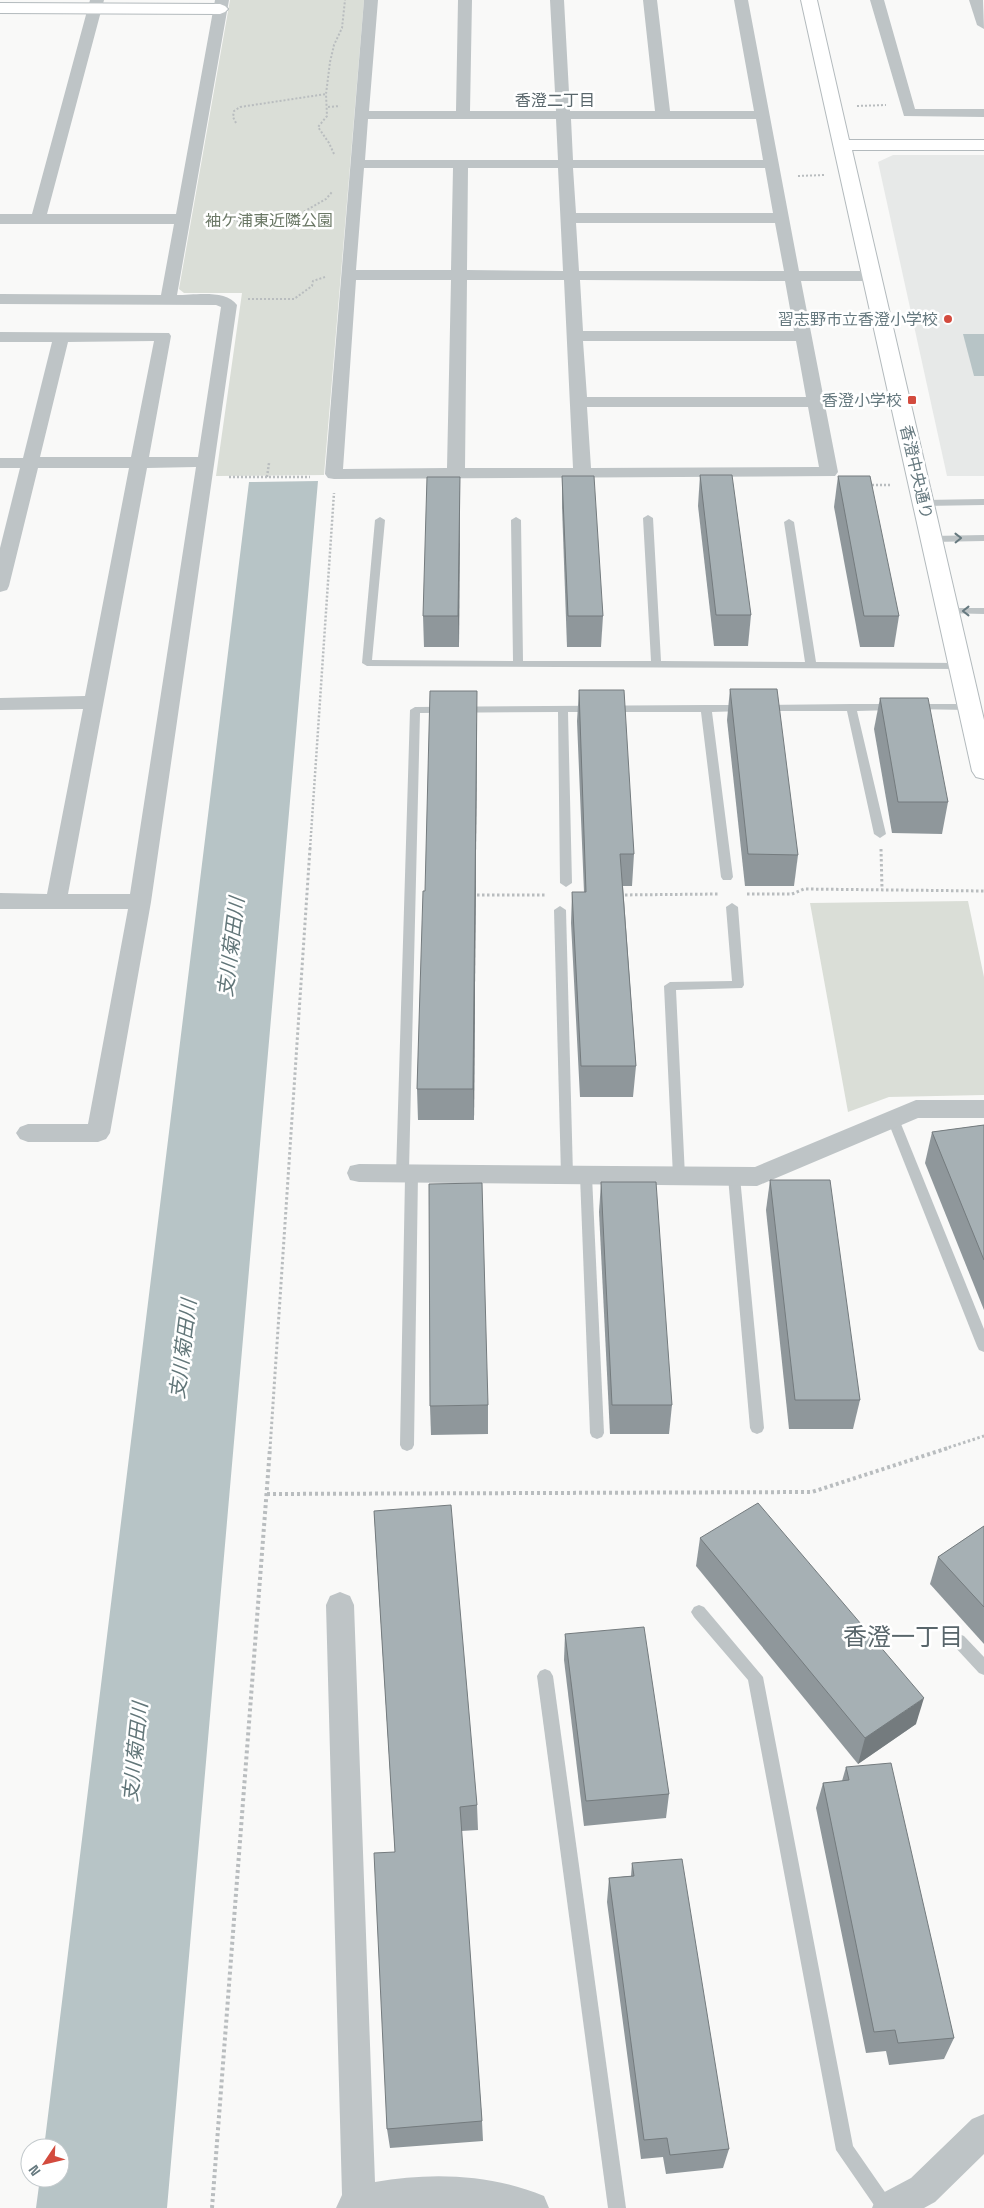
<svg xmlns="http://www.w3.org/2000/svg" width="984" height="2208" font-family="'Space Grotesk','Noto Sans JP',sans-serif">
  <rect width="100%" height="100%" fill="#f9f9f8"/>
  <path fill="#e7e9e8" d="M893 155H984V476H947L878 162Z"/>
  <g fill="#daded7">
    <path d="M230 0H364L324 475 216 476 242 293H184L179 289Z"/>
    <path d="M968 901 984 977V1095L889 1097 848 1112 810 903Z"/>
  </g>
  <g fill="#b7c4c6">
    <path d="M963 334H984V376H974Z"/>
    <path d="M318 481 167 2208H36L40 2178H60V2148H44L249 482Z"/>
  </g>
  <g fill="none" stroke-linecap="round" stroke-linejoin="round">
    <g stroke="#b3babd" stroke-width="2">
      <g id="secondary">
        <path d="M801 0H817L849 140H984V150H852L984 720V779L976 777 972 771Z"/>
        <path d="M0 3 220 4 225 6 228 9 225 12 220 14 0 13Z"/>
      </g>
    </g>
    <g stroke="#b9bdbf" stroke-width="2" stroke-dasharray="2 2" stroke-linecap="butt">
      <path d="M857 106 886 105"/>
      <path d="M328 107 340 106"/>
      <path d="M236 123 233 117 234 111 240 107 326 94"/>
      <path d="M334 154 329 143 318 127 327 116 326 94 330 62 334 45 342 28 345 0"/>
      <path d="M798 176 824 175"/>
      <path d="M205 219H229L270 228 279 226 326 199 332 192"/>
      <path d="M248 299H294L312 286 313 281 325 277"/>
    </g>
    <g stroke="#b9bdbf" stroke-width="2.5" stroke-dasharray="2 2" stroke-linecap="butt">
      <path d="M229 477H310"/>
      <path d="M267 477 269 463"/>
      <path d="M868 485H892"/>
      <path d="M310 849 334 493"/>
    </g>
    <g stroke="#b9bdbf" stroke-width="3" stroke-dasharray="2.5 2.5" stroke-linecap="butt">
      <path d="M881 849 882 889"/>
      <path d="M747 894H792L804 889 984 891"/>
      <path d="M472 895H546"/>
      <path d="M620 895 719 894"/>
      <path d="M270 1449 310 848"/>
      <path d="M944 1449 984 1436"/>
    </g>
    <g stroke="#b9bdbf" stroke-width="4" stroke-dasharray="3 3" stroke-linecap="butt">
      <path d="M267 1494 812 1492 948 1448"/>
      <path d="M212 2208 270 1448"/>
    </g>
    <g fill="#bec4c6" fill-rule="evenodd">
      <path d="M984 499V505L924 506 919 503 924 500Z"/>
      <path d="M648 515 653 518 661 661 805 662 784 522 789 519 794 522 816 662 960 663 965 666 960 669 367 666 362 663 375 520 380 517 385 520 372 660 513 661 511 520 516 517 521 520 523 661H651L643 518Z"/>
      <path d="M984 535V541L932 542 927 539 932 536Z"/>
      <path d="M947 608H984V614L943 613 942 611Z"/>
      <path d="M851 704H893L898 707 893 710 857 711 886 834 880 838 874 834 847 711H763L758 708 763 705Z"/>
      <path d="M913 704H969L974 707 969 710 909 709 908 707Z"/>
      <path d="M706 705H743L748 708 743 711 712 712 733 877 731 880H723L721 877 701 712H568L572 883 566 887 560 883 558 712 420 713 409 1170H417L418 1174 414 1445 412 1449 407 1451 402 1449 400 1445 405 1178H397L396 1174 410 710 415 707Z"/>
      <path d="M732 903 738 907 744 985 742 988 676 990 685 1176 684 1180H674L673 1176 664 986 670 982 732 981 726 907Z"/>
      <path d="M560 906 566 910 573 1175 572 1179H562L561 1175 554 910Z"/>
      <path d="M893 1114 897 1116 899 1119 984 1329V1352L979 1350 977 1346 887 1119 889 1116Z"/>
      <path d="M586 1171 591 1172 592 1176 604 1433 602 1437 597 1439 592 1437 590 1433 580 1176 581 1172Z"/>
      <path d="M734 1172 739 1173 740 1177 764 1428 762 1432 757 1434 752 1432 750 1428 728 1177 729 1173Z"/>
      <path d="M699 1605 704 1607 763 1677 853 2146 896 2208H876L836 2150 748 1680 694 1617 691 1612 694 1607Z"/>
      <path d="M959 1634 964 1636 984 1657V1675L979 1673 954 1646 951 1641 954 1636Z"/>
      <path d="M545 1669 550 1671 553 1676 626 2208H608L537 1676 540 1671Z"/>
    </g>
    <g fill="#bec4c6" fill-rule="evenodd">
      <path d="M90 0H104L47 214H176L215 0H229L177 295C194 295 226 289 237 305L151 902 110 1133 106 1139 98 1142H28L20 1139 16 1133 20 1127 28 1124H88L128 909H0V893L47 894 83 709 0 710V698L85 696 129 468H38L9 586 7 590 0 592V548L20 468H0V458H23L52 342H0V332L169 333 171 336 149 457H198L221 307 216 305 0 304V294L161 295 174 224H0V214H32ZM154 341 131 457H40L68 342ZM196 467 130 894H68L147 468Z"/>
      <path d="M364 0H378L369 111H456L458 0H472L470 111H556L550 0H564L570 111H655L643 0H657L670 111H754L734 0H748L799 271H870L876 273 878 276 876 279 870 281H801L838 472 835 476 334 479 328 478 325 474ZM368 119H556L558 160H365ZM571 119H756L763 160H573ZM364 168H453L451 270H356ZM468 168H558L563 271 467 270ZM573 168H765L773 213H576ZM576 223H775L784 271H579ZM356 280H451L447 468 343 469ZM467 280H564L573 468H465ZM580 280 785 281 794 331H583ZM583 341H796L806 397H587ZM587 407H808L819 467 591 468Z"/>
      <path d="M870 0H884L915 109H984V117L904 116Z"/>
      <path d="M969 0H983L984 29 977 25Z"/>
      <path d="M916 1100H984V1118H918L757 1186 359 1182 350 1180 347 1173 350 1166 359 1164 755 1167Z"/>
      <path d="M340 1592 350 1596 354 1605 375 2182C432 2172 490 2174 544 2196L549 2208H336L342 2195 326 1605 330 1596Z"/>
      <path d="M984 2114V2154L935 2202 924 2208H872L877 2196 911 2178 972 2119Z"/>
    </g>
    <use href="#secondary" fill="#fff" fill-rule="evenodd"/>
  </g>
  <g fill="#8f979b">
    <path d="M700 475 751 615 748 646H714L698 506Z"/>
    <path d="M562 476 603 616 601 647H567L562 507Z"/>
    <path d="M838 476 899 616 894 647H860L834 507Z"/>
    <path d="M460 477 459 647H424L423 616Z"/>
    <path d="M730 689 798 855 794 886H745L727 720Z"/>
    <path d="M579 690 634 854 632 886H623L636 1066 633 1097H580L571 923 572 892H584L577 721Z"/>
    <path d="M880 698 948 802 942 834 892 833 874 729Z"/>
    <path d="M477 722 474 1120H418L417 1089 425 891Z"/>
    <path d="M984 1125V1310L925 1163 932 1132Z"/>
    <path d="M770 1180 860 1400 853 1429H789L766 1210Z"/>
    <path d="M601 1182 672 1405 669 1434H610L599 1212Z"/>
    <path d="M488 1405V1434L431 1435 430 1406Z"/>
    <path d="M374 1511 477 1805 478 1830 461 1831 482 2121 483 2141 390 2148 387 2129 395 1852Z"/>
    <path d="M984 1526V1644L930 1584 938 1557Z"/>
    <path d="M700 1538 916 1724 858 1764 696 1566Z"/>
    <path d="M565 1634 669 1794 666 1818 584 1826 564 1660Z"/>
    <path d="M846 1767 954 2038 944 2059 889 2065 886 2051 866 2053 816 1808 823 1783 842 1781Z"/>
    <path d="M632 1863 729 2149 723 2168 666 2174 663 2157 641 2159 607 1902 609 1878 631 1876Z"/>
  </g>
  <g fill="#747b7e">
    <path d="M460 477V508L459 647 458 616Z"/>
    <path d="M477 691V722L474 1120 473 1089Z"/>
    <path d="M924 1698 916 1724 858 1764 865 1738Z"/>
  </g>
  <g fill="#a6b0b4" stroke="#747b7e">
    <path d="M700 475H732L751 615H716Z"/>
    <path d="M562 476H594L603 616H568Z"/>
    <path d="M838 476H870L899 616H864Z"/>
    <path d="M427 477H460L458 616H423Z"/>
    <path d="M730 689H777L798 855 748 854Z"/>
    <path d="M579 690H624L634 854H620L636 1066H581L572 892H586Z"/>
    <path d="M430 691H477L473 1089H417L423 891H425Z"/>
    <path d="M880 698H928L948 802H898Z"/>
    <path d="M984 1125V1260L932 1132Z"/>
    <path d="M770 1180H830L860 1400H795Z"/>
    <path d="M601 1182H656L672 1405H612Z"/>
    <path d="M482 1183 488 1405 430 1406 429 1184Z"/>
    <path d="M758 1503 924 1698 865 1738 700 1538Z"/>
    <path d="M451 1505 477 1805 460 1807 482 2121 387 2129 374 1853 395 1852 374 1511Z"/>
    <path d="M984 1526V1607L938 1557Z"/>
    <path d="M644 1627 669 1794 586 1801 565 1634Z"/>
    <path d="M891 1763 954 2038 898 2043 895 2030 874 2032 823 1783 849 1780 846 1767Z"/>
    <path d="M682 1859 729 2149 670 2155 667 2138 644 2140 609 1878 634 1876 632 1863Z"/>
  </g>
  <defs><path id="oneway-chevron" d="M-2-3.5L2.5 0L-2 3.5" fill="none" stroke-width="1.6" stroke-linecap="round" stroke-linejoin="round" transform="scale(1.25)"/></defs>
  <g stroke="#66797f">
    <use href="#oneway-chevron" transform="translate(958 538) rotate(-1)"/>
    <use href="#oneway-chevron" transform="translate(966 611) rotate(-180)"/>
  </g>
  <g fill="#d34b3e" stroke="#fff" stroke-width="2">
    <circle cx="948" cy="319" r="5"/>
    <rect x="907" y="395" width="10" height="10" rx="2.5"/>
  </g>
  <g text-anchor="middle" stroke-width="5" stroke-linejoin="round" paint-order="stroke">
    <g font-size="16" fill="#59666b" stroke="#fff">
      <text x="555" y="106">香澄二丁目</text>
    </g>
    <g font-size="16" fill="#6b7866" stroke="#fff">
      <text x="269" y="226">袖ケ浦東近隣公園</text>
    </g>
    <g font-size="16" fill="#66797f" stroke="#fff" text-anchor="end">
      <text x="938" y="325">習志野市立香澄小学校</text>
      <text x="902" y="406">香澄小学校</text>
    </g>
    <g font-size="16" fill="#66797f" stroke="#fff">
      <text transform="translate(917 472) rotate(77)" y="6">香澄中央通り</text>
    </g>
    <g font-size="20" font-style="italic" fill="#627679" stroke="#fff">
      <text transform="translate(231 947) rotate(-83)" y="7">支川菊田川</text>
      <text transform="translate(183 1349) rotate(-83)" y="7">支川菊田川</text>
      <text transform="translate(135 1752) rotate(-84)" y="7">支川菊田川</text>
    </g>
    <g font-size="24" fill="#59666b" stroke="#fff">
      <text x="903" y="1645">香澄一丁目</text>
    </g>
  </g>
  <g transform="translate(45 2163) rotate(235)"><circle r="24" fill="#ffffff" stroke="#c2c9cc"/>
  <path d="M0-4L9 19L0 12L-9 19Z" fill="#d34b3e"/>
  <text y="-8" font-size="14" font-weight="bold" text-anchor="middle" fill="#66797f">N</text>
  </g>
</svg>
